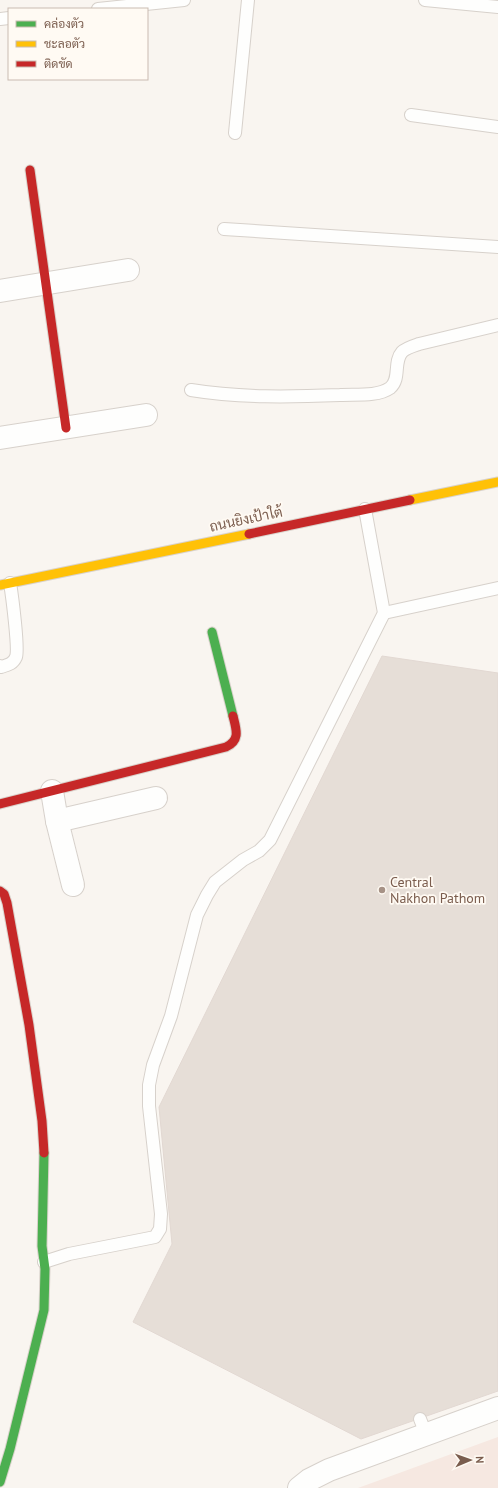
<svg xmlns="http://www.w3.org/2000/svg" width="498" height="1488" font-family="'PT Sans',Sarabun,sans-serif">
  <rect width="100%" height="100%" fill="#f9f5f0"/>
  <path fill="#f6e8e1" d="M498 1437V1488H358Z"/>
  <path fill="#e6ded7" stroke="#e2d8d2" d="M382 656 498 673V1391L361 1439 133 1322 172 1244 159 1107Z"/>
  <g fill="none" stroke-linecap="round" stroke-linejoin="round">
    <g stroke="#d7d1cb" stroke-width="14">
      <g id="lane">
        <path d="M425 0 498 7"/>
        <path d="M98 9 184 0"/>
        <path d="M0 19 9 18"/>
        <path d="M411 115 498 127"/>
        <path d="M235 133 248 0"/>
        <path d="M224 229 498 247"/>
        <path d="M191 390C240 398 290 397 340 395 355 394 377 397 390 388 401 379 393 362 402 352 406 348 413 346 419 344L498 325"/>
        <path d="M384 613 498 588"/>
        <path d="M0 666 1 667C8 665 13 664 16 657 19 649 12 595 10 583"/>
        <path d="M44 1262 69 1254 145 1239 155 1237 160 1229 161 1214 149 1106V1085L153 1065 171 1016 197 915 207 895 215 882 243 860 259 851 270 840 384 613 365 509"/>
        <path d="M420 1419 426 1434"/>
      </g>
    </g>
    <g stroke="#d7d1cb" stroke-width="24">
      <g id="street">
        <path d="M0 291 128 270"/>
        <path d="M0 438 146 415"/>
        <path d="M52 791 57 821 73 885"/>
        <path d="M57 821 156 798"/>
        <path d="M299 1488 309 1480 329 1470 498 1408"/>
      </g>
    </g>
    <g stroke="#d9d2cb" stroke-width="11">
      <g id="fast">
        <path d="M212 632 233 716"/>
        <path d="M0 1482 10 1449 44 1310 45 1269 42 1246 44 1153"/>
      </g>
    </g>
    <g stroke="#d9d2cb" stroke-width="11">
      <g id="slow">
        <path d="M410 500 498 482"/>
        <path d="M0 585 249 534"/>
      </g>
    </g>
    <g stroke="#d9d2cb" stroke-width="11">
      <g id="jam">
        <path d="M30 170 66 428"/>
        <path d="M249 534 410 500"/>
        <path d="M0 804 226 747C241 740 236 729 233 716"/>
        <path d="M0 891 4 894 7 903 29 1025 42 1121 44 1153"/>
      </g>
    </g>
    <use href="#lane" stroke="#fefefd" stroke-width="12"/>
    <use href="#street" stroke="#fefefd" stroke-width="22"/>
    <use href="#fast" stroke="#4caf50" stroke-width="9"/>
    <use href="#slow" stroke="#ffc107" stroke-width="9"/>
    <use href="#jam" stroke="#c62828" stroke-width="9"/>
  </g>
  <circle fill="#a69286" stroke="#fffaf3" stroke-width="1.5" cx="382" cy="890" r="4"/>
  <g text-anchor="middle" stroke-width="3.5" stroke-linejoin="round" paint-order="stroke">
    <g font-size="14" fill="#7a5c4d" stroke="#fffaf3">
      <text transform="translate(246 519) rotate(-12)" y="5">ถนนยิงเป้าใต้</text>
    </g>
    <g font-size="14" fill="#7a5c4d" stroke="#fffaf3" text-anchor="start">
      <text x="390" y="887">Central<tspan x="390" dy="16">Nakhon Pathom</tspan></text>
    </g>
  </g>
  <rect x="8" y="8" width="140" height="72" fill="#fffaf3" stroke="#cabbb1"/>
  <rect x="16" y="21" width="20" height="6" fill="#4caf50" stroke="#cabbb1"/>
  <text x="44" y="28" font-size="12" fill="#7a5c4d">คล่องตัว</text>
  <rect x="16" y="41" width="20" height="6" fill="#ffc107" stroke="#cabbb1"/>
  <text x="44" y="48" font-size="12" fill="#7a5c4d">ชะลอตัว</text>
  <rect x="16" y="61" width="20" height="6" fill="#c62828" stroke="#cabbb1"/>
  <text x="44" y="68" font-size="12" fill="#7a5c4d">ติดขัด</text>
  <g transform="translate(470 1460) rotate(88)" stroke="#fffaf3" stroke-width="3" paint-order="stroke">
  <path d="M0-3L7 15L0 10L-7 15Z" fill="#7a5c4d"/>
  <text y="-6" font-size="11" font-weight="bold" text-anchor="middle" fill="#7a5c4d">N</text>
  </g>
</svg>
